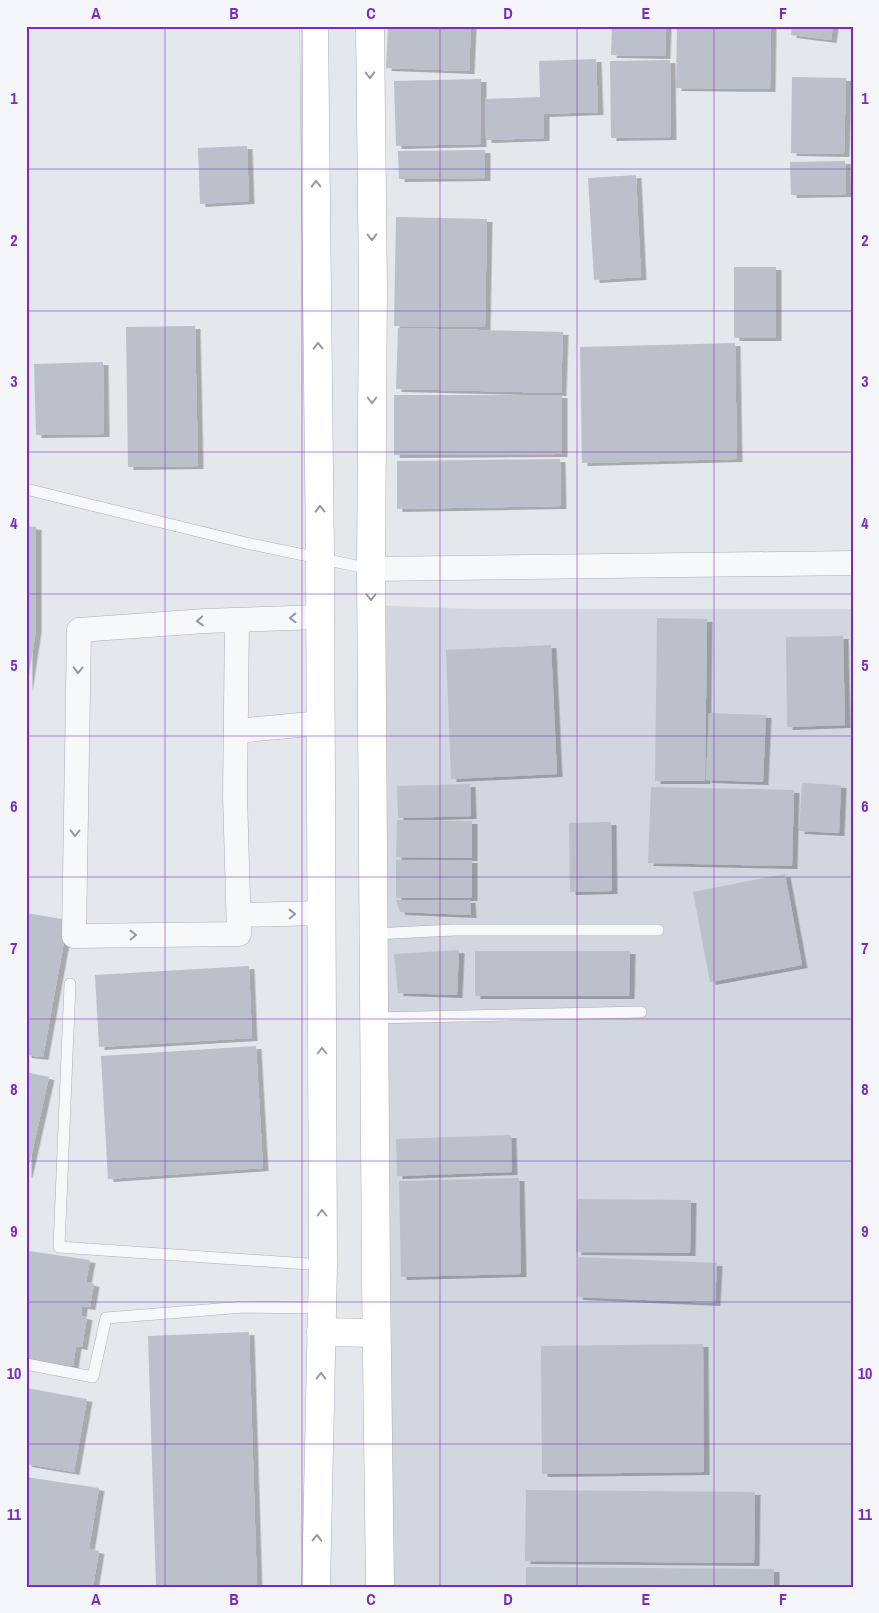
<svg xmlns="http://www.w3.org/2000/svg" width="879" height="1613" font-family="'Archivo Narrow',sans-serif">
  <defs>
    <filter id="shadow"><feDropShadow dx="5.5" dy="3" stdDeviation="0" flood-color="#0004"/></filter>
  </defs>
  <rect width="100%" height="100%" fill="#e4e7ec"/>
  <path fill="#d2d6de" d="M373 605 473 609H853V1587H372Z"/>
  <g fill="#bbc0ca" filter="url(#shadow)">
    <path d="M388 26H471L469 71 386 68Z"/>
    <path d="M612 26H666L665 56 611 55Z"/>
    <path d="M677 26H771L770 89 676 88Z"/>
    <path d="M792 26H833L831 40 791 35Z"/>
    <path d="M596 59 598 112 544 114V138L486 140 485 99 540 97 539 61Z"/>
    <path d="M670 60 671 137 611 138 610 61Z"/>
    <path d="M792 77 846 78 844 154 791 153Z"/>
    <path d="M481 79V144L396 146 394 81Z"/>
    <path d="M247 146 249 201 200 204 198 148Z"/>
    <path d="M485 150V178L399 179 398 151Z"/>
    <path d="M845 161 846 194 791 195 790 162Z"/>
    <path d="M636 175 641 277 594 280 588 178Z"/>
    <path d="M396 217 487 219 485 327 394 326Z"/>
    <rect x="734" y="267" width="42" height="71"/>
    <path d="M195 326 198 466 128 467 126 327Z"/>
    <path d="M398 328 563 332 561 393 396 389Z"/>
    <path d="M735 343 737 459 582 463 580 347Z"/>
    <path d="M103 362 104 434 36 435 34 364Z"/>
    <path d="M394 395H562V454L394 455Z"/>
    <path d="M560 459 561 506 397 509V461Z"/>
    <path d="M26 526 36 527V630L27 689Z"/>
    <path d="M657 618 707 619 705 781H655Z"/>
    <path d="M843 636 845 725 787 727 786 637Z"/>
    <path d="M551 645 557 774 451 779 446 650Z"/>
    <path d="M709 713 766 715 763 782 706 780Z"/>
    <path d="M802 783 841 785 839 833 799 831Z"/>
    <path d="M470 784 471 816 398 818 397 786Z"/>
    <path d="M651 787 794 790 792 866 648 863Z"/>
    <path d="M397 820 472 821V858L396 857Z"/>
    <path d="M611 822 612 891 570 892 569 823Z"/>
    <rect x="396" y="860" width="76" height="38"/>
    <path d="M785 874 802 965 710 982 693 892Z"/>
    <path d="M396 900H470L471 915 400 912Z"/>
    <path d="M26 913 68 920 43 1057 26 1055Z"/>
    <path d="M459 950 457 995 398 993 394 954Z"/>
    <path d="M475 951H630L629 996H475Z"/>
    <path d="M249 966 252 1038 99 1047 95 975Z"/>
    <path d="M256 1046 263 1168 108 1179 101 1056Z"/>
    <path d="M26 1072 49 1077 27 1175H26Z"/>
    <path d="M511 1135 512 1172 397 1176 396 1139Z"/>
    <path d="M519 1178 521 1274 401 1277 399 1181Z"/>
    <path d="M577 1199 691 1200 690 1253 576 1252Z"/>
    <path d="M29 1251 90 1260 86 1282 94 1284 90 1307 82 1306 81 1316 87 1317 82 1347 76 1346 73 1366 26 1359V1272Z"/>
    <path d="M578 1257 717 1263 715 1303 577 1297Z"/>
    <path d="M249 1332 257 1587H156L148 1336Z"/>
    <path d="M703 1344 704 1472 542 1474 541 1346Z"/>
    <path d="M26 1388 87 1399 74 1472 26 1464Z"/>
    <path d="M26 1477 99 1488 89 1549 99 1551 93 1587H26Z"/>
    <path d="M526 1490 755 1492 754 1563 525 1561Z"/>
    <path d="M526 1567 774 1569V1587H526Z"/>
  </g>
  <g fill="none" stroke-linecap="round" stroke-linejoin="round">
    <g stroke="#a9aeb7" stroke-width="12">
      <g id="service">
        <path d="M26 489 246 543 371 569"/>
        <path d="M373 934 454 930H658"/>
        <path d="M70 984 59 1247 323 1265"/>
        <path d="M374 1018 641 1012"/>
        <path d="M26 1364 93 1377 106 1318 244 1307 322 1308"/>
      </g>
    </g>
    <g stroke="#a9aeb7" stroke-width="25">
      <g id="minor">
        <path d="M371 569 853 563"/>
        <path d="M237 620 235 795 239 934 74 936 79 630 205 621 321 617"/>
        <path d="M236 731 321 723"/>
        <path d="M239 915 322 913"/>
      </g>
    </g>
    <g stroke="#a9aeb7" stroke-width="29">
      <g id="secondary">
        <path d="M314 26 320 558 323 1265 316 1587"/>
        <path d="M370 26 373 289 371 569 376 1279 380 1587"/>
        <path d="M321 1332 376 1333"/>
      </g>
    </g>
    <use href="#service" stroke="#f7f8fa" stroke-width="11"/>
    <use href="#minor" stroke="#f7f8fa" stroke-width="24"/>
    <use href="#secondary" stroke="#fff" stroke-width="28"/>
  </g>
  <defs><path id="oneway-chevron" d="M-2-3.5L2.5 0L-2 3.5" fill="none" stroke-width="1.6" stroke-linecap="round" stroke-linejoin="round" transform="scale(1.25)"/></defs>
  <g stroke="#959aa2">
    <use href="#oneway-chevron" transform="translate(370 75) rotate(89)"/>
    <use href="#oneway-chevron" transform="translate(316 184) rotate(-91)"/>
    <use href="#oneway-chevron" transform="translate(372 237) rotate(89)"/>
    <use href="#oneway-chevron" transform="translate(318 346) rotate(-91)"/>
    <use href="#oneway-chevron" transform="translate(372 400) rotate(90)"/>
    <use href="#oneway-chevron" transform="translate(320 509) rotate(-91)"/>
    <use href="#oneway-chevron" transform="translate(371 597) rotate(90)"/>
    <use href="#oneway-chevron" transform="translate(322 1051) rotate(-90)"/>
    <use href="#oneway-chevron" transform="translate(322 1213) rotate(-90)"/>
    <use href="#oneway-chevron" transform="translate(321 1376) rotate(-89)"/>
    <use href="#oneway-chevron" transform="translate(317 1538) rotate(-89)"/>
  </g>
  <g stroke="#9196a0">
    <use href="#oneway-chevron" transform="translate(293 618) rotate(178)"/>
    <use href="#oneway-chevron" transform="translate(200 621) rotate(176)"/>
    <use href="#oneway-chevron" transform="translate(78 670) rotate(91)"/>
    <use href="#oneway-chevron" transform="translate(75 833) rotate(91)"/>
    <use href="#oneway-chevron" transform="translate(292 914) rotate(-1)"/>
    <use href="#oneway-chevron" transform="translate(133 935) rotate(-1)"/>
  </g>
  <path fill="none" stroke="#7b2cbf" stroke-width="1" stroke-opacity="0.55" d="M165 26V1587M302 26V1587M440 26V1587M577 26V1587M714 26V1587M26 169H853M26 311H853M26 452H853M26 594H853M26 736H853M26 877H853M26 1019H853M26 1161H853M26 1302H853M26 1444H853"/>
  <rect width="879" height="1613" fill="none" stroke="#f4f6f9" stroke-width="55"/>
  <rect x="28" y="28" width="824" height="1558" fill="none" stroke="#7b2cbf" stroke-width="2"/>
  <g font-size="16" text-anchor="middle" font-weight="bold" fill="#7b2cbf">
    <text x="96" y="19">A</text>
    <text x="234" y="19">B</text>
    <text x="371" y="19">C</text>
    <text x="508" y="19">D</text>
    <text x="646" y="19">E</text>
    <text x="783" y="19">F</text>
    <text x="14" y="104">1</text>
    <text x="865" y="104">1</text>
    <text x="14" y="246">2</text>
    <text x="865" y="246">2</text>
    <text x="14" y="387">3</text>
    <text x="865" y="387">3</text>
    <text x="14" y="529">4</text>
    <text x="865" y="529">4</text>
    <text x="14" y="671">5</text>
    <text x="865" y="671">5</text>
    <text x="14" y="812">6</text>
    <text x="865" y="812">6</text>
    <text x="14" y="954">7</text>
    <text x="865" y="954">7</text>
    <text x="14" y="1095">8</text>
    <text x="865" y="1095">8</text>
    <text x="14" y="1237">9</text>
    <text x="865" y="1237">9</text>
    <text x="14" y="1379">10</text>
    <text x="865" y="1379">10</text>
    <text x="14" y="1520">11</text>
    <text x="865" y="1520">11</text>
    <text x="96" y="1605">A</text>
    <text x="234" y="1605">B</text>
    <text x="371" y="1605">C</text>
    <text x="508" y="1605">D</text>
    <text x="646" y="1605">E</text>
    <text x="783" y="1605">F</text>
  </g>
</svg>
